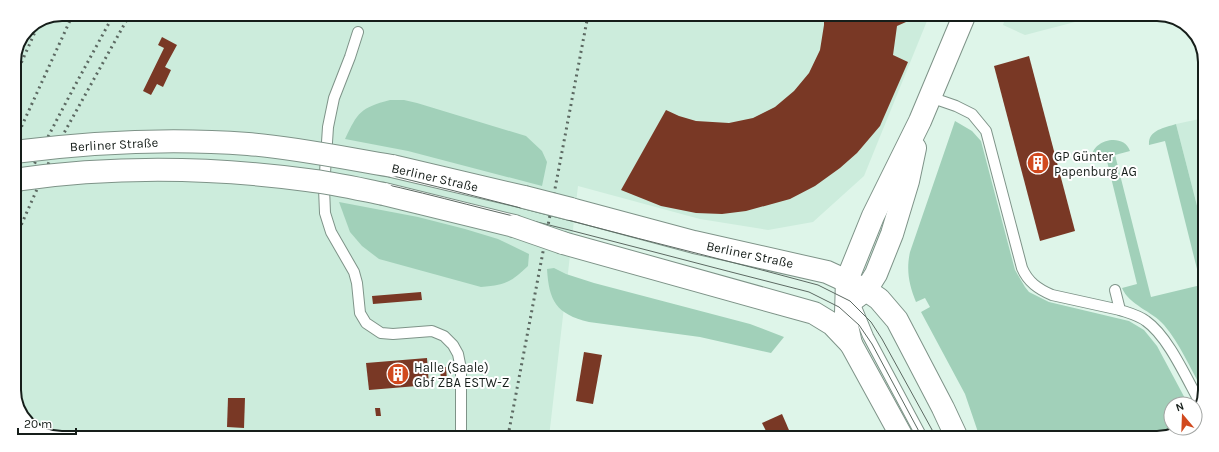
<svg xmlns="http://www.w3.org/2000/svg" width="1219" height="452" font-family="Karla,sans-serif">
  <rect width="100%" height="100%" fill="#def5e9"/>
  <g fill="#ccecdc">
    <path d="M62 14 929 16 864 176 813 222 768 230 700 219 578 186 549 437 46 435 24 419 14 393V59L28 28Z"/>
    <path d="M1006 16H1098L1025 35 1003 25Z"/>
    <path d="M1204 118V233L1176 124Z"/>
  </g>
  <g fill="#a1d0b9">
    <path d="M390 100H404L417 103 526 136 542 151 547 162 542 186 408 151 345 139C358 112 360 108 390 100Z"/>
    <path d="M955 121 972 131 981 141 1015 270 1025 287 1029 292 1049 302 1129 321 1144 330 1157 346 1188 404H1171V428H1185L1184 430 1157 438H980L965 394 921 312 930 307 925 298 916 302C909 285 906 270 910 252Z"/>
    <path d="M1176 124 1204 233 1202 389C1190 368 1180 344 1164 325 1152 311 1129 305 1122 288L1137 284 1106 157 1092 161C1088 141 1123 131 1130 151L1115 155 1151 297 1201 285 1165 141 1149 145C1148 130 1164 128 1176 124Z"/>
    <path d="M339 202 418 217 465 229 498 239 529 254 528 266C511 282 506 285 481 287L379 259 362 246 350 232Z"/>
    <path d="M554 268 566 274 594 283 750 324 784 337 771 353 700 337 589 322C556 314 549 301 547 269Z"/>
  </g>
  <g fill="#793825">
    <path d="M824 16H915V18L897 26 893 55 908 62 880 126 857 153 840 168 815 186 790 199 746 211 722 214 696 213 661 206 621 190 666 110 679 116 696 121 729 123 753 118 775 107 794 91 809 73 820 50 824 25Z"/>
    <path d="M162 37 177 45 165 67 171 70 163 87 157 84 151 95 143 91 164 48 158 45Z"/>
    <path d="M1029 56 1075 231 1040 241 994 66Z"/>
    <path d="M421 292 422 300 373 304 372 296Z"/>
    <path d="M584 352 602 355 593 404 576 401Z"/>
    <path d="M427 358 429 385 369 390 366 363Z"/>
    <path d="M446 367 447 380 441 381 440 368Z"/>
    <path d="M228 398H245L244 428 227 427Z"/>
    <path d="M375 408H380L381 416H376Z"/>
    <path d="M782 414 792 437H769L762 423Z"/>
  </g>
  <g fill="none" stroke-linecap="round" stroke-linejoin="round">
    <g stroke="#7e9388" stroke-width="12">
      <g id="service">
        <path d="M358 32 350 57 334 98 328 127 324 188 325 213 331 232 354 272 357 283 360 313 366 323 381 333 393 334 432 331 444 336 453 345 458 354 461 369V436"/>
        <path d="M930 97 956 106 972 114 986 131 1022 268C1028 282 1038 289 1052 295L1120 310"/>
        <path d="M1115 290 1120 310C1129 313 1138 315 1146 321 1169 337 1188 382 1202 406"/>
        <path d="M852 297 868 336 922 437"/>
      </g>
    </g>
    <g stroke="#7e9388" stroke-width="24">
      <g id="tertiary">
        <path d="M392 166 524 197"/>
        <path d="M384 194 514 226"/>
        <path d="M571 209 694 242 827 272 866 290 879 299 897 320 943 408 957 438"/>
        <path d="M563 243 814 313 832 324 851 344 902 437"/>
        <path d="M854 299 866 290 876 274 892 234 908 181 915 148"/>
        <path d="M851 344 847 326 846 313 847 280 873 216 920 121 964 16"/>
      </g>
    </g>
    <use href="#service" stroke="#fff" stroke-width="10"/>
    <use href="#tertiary" stroke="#fff" stroke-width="22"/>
    <g stroke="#5c6962" stroke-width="1">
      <path d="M14 162C124 146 237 148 346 167 382 172 416 182 451 190 494 201 536 212 579 223 658 244 738 263 818 285L850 301 871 322 882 339 936 437"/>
      <path d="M14 171C112 157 213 156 310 170 371 179 430 195 489 210 596 236 702 265 809 292L839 307 859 325 872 344 922 437"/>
    </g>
    <g stroke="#5c6962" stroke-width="3" stroke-dasharray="2 4" stroke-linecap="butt">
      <path d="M14 79 39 23"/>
      <path d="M14 143 73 14"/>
      <path d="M14 207C44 141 79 78 114 14"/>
      <path d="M14 241 54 151 130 14"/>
      <path d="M508 436 588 15"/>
    </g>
    <g stroke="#7e9388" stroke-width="24" stroke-linecap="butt">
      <g id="tertiary-bridge">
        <path d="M14 152C92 142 170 138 248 144 296 148 344 158 392 166"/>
        <path d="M14 180C111 166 210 167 307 180 333 183 359 189 384 194"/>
        <path d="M524 197 571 209"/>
        <path d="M514 226 563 243"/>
      </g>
    </g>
    <use href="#tertiary-bridge" stroke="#fff" stroke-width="22"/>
  </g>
  <defs>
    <g id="building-disc" transform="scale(1.15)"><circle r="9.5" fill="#d1491e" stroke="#fff"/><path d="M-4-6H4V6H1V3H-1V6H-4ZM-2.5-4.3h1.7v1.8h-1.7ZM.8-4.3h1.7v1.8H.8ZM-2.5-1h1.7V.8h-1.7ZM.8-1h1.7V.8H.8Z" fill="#fff"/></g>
  </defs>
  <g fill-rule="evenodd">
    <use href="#building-disc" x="1038" y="163"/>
    <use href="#building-disc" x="398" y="374"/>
  </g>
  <g text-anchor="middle" stroke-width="4" stroke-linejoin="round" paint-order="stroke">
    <g font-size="13" fill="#161e1a" stroke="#fff">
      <text transform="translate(114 144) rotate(-3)" y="5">Berliner Straße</text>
      <text transform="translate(435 177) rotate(13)" y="5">Berliner Straße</text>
      <text transform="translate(750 254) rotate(12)" y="5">Berliner Straße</text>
    </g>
    <g font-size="13" fill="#161e1a" stroke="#fff" text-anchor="start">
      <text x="1054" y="161">GP Günter<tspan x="1054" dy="15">Papenburg AG</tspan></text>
      <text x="414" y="372">Halle (Saale)<tspan x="414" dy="15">Gbf ZBA ESTW-Z</tspan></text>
    </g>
  </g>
  <path d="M0 0H1219V452H0ZM62 21H1157A41 41 0 0 1 1198 62V390A41 41 0 0 1 1157 431H62A41 41 0 0 1 21 390V62A41 41 0 0 1 62 21Z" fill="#fff" fill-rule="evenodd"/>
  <path fill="none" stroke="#161e1a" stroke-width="2" d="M62 21H1157A41 41 0 0 1 1198 62V390A41 41 0 0 1 1157 431H62A41 41 0 0 1 21 390V62A41 41 0 0 1 62 21Z"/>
  <g transform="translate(1183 416) rotate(341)"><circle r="19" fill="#ffffff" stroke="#a2a5a3"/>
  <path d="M0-3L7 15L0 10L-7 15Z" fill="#d1491e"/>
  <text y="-6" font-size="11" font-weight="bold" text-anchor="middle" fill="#161e1a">N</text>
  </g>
  <path d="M18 428v6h58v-6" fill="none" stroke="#161e1a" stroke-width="2"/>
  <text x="24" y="428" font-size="12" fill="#161e1a" stroke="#ffffff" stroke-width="3" paint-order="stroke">20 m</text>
</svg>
